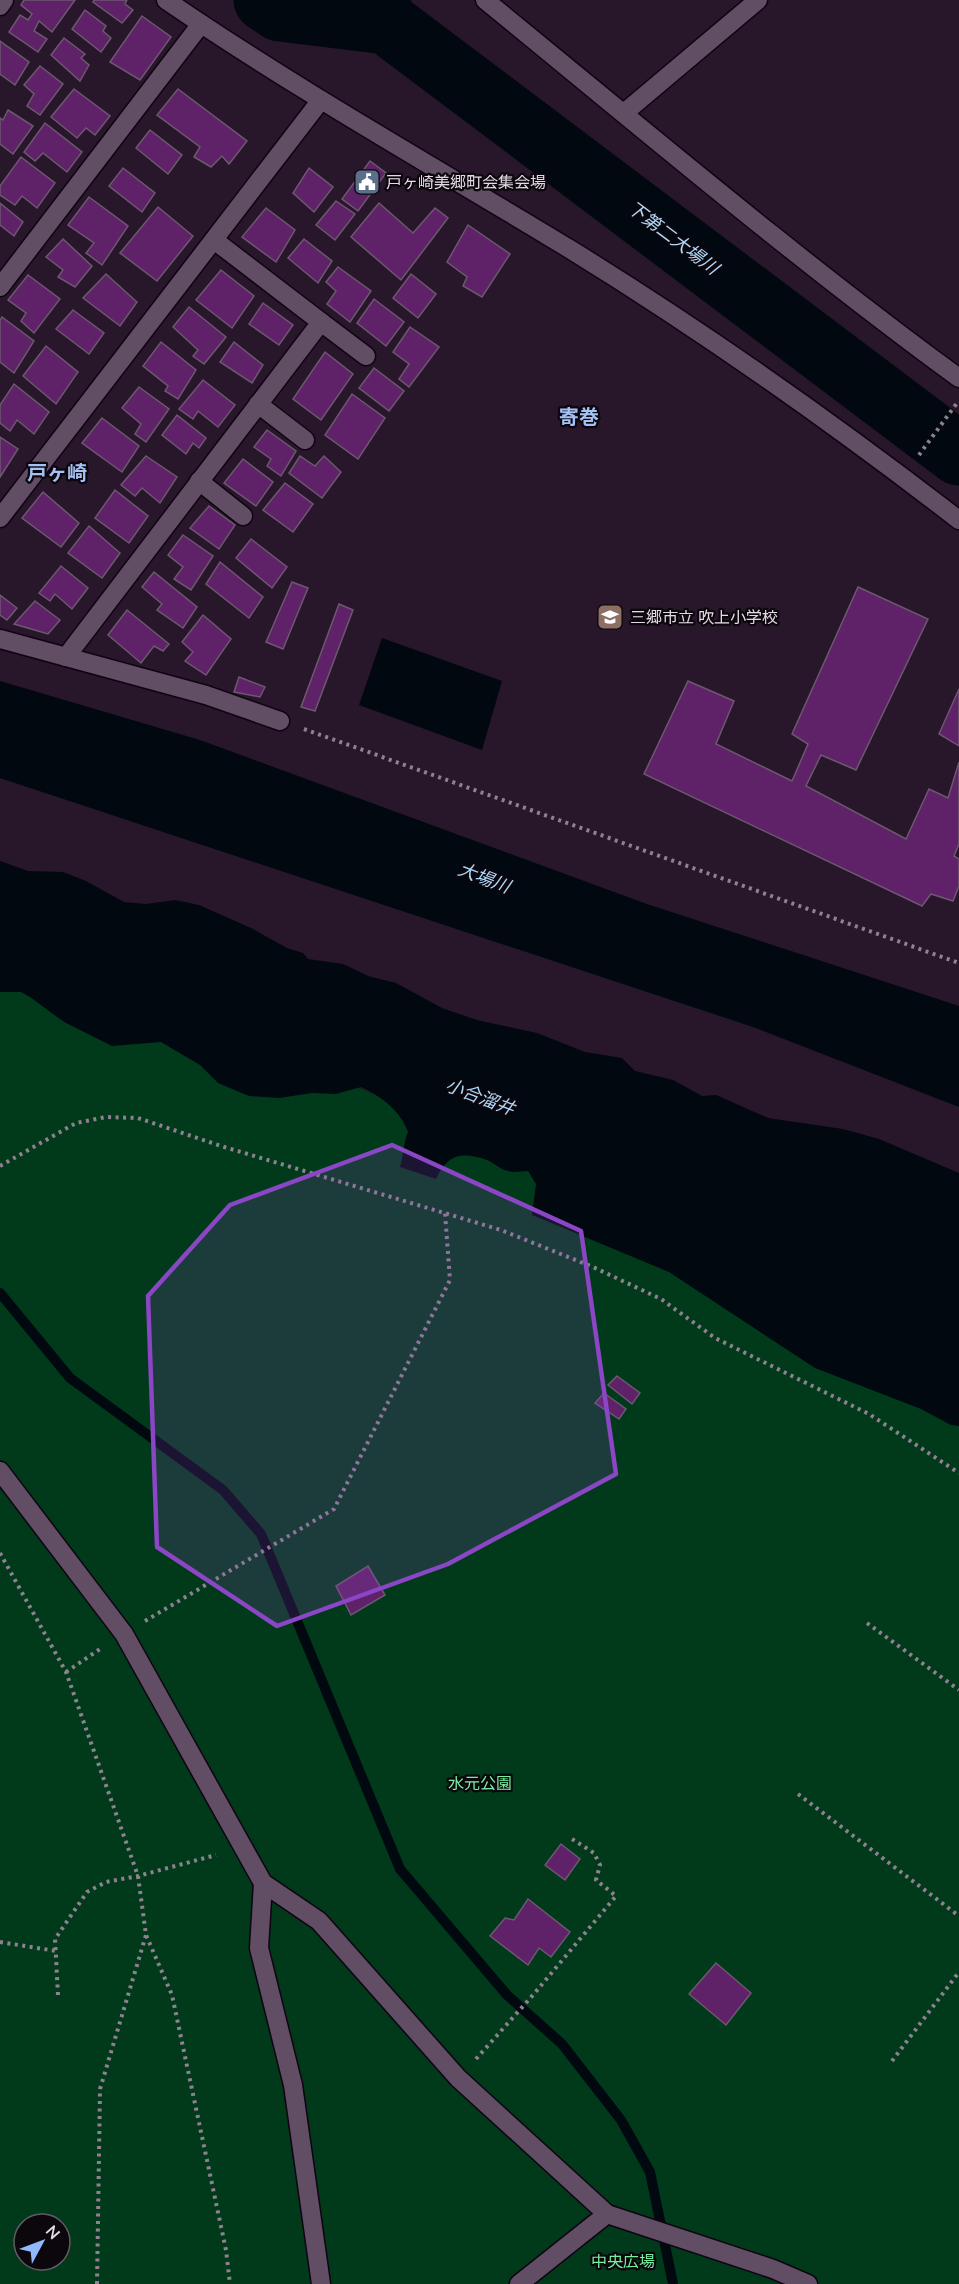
<svg xmlns="http://www.w3.org/2000/svg" width="959" height="2284" font-family="'Nunito Sans','Noto Sans JP',sans-serif">
  <rect width="100%" height="100%" fill="#28162a"/>
  <path fill="#003a1a" fill-rule="evenodd" d="M0 941 119 986 959 1342V2284H0ZM24 2224H60V2260H24Z"/>
  <g fill="#010810">
    <path d="M382 638 502 681 482 750 359 705Z"/>
    <path d="M0 681 200 740 644 903 959 1006V1107L753 1027 0 778Z"/>
    <path d="M0 861 28 871 63 872 86 881 124 902 146 904 175 900 199 905 251 928 287 948 303 953 308 959 343 964 368 976 396 983 442 1008 477 1020 537 1033 585 1052 622 1058 635 1071 673 1080 702 1096 716 1095 768 1118 843 1129 879 1139 959 1173V1426L951 1425 921 1409 815 1368 669 1272 532 1215 536 1184 528 1171C522 1171 514 1173 508 1171 501 1170 494 1163 487 1160 461 1151 447 1155 436 1179L400 1167C404 1154 403 1144 408 1132 401 1111 381 1096 361 1087L336 1094 312 1093 279 1098 249 1096 218 1083 200 1065 161 1042 112 1046 64 1022 30 997 21 992H0Z"/>
  </g>
  <g fill="none" stroke-linecap="round" stroke-linejoin="round">
    <path stroke="#010810" stroke-width="10" d="M0 1293 70 1378 223 1490 261 1534 400 1869 507 1995 562 2044 621 2120 650 2172 673 2284"/>
    <g stroke="#010810" stroke-width="63">
      <path d="M265 0 280 10 387 23"/>
      <path d="M375 0 387 23 959 454"/>
    </g>
  </g>
  <g fill="#5f2268" stroke="#6c586f" stroke-width="1.5">
    <path d="M24 0H75L52 32 39 21 34 31 47 39 38 52 9 32 20 15 28 20 32 14 21 5Z"/>
    <path d="M94 0H127L125 4 133 10 122 23 93 2Z"/>
    <path d="M85 10 106 26 103 31 111 38 101 52 72 29Z"/>
    <path d="M142 16 171 37 140 80 110 62Z"/>
    <path d="M64 38 85 54 81 58 89 65 80 81 51 55Z"/>
    <path d="M0 41 29 62 15 85 0 74Z"/>
    <path d="M40 66 63 84 40 115 27 106 34 94 24 85Z"/>
    <path d="M74 89 110 116 95 135 86 128 77 138 51 117Z"/>
    <path d="M178 89 247 141 229 164 222 156 211 167 194 157 200 147 157 115Z"/>
    <path d="M8 110 33 126 13 154 0 144V118L3 120Z"/>
    <path d="M45 123 82 152 67 172 43 153 35 161 24 152Z"/>
    <path d="M150 130 182 155 168 174 136 148Z"/>
    <path d="M21 157 55 183 37 208 22 196 15 205 0 195V186Z"/>
    <path d="M370 161 386 173 358 211 342 199Z"/>
    <path d="M123 168 155 193 142 212 109 186Z"/>
    <path d="M309 168 333 187 314 212 293 193Z"/>
    <path d="M89 197 128 226 102 265 86 253 94 243 68 225Z"/>
    <path d="M336 201 355 214 335 240 316 225Z"/>
    <path d="M0 203 23 222 14 236 0 225Z"/>
    <path d="M379 203 413 233 435 208 448 218 401 280 351 237Z"/>
    <path d="M158 207 193 236 157 281 120 253Z"/>
    <path d="M266 208 295 230 276 262 242 237Z"/>
    <path d="M468 225 510 254 482 297 463 286 467 277 447 262Z"/>
    <path d="M63 239 92 266 75 287 58 277 63 270 46 257Z"/>
    <path d="M304 239 332 261 318 283 288 258Z"/>
    <path d="M338 267 371 291 350 322 327 304 336 291 326 282Z"/>
    <path d="M221 270 254 296 232 328 196 300Z"/>
    <path d="M106 274 137 302 120 326 83 298Z"/>
    <path d="M411 274 436 294 418 318 393 298Z"/>
    <path d="M28 275 60 299 34 333 21 321 26 313 8 300Z"/>
    <path d="M374 299 404 322 386 346 357 323Z"/>
    <path d="M263 303 293 325 279 345 249 324Z"/>
    <path d="M189 307 226 337 204 364 193 356 198 350 173 327Z"/>
    <path d="M73 310 104 333 89 354 56 329Z"/>
    <path d="M2 317 34 341 14 373 0 362V320Z"/>
    <path d="M410 327 439 347 409 387 399 379 409 364 393 352Z"/>
    <path d="M161 342 196 370 178 399 165 391 168 386 143 366Z"/>
    <path d="M234 342 263 365 252 383 220 362Z"/>
    <path d="M46 346 78 372 56 404 23 376Z"/>
    <path d="M325 352 353 374 321 420 293 399Z"/>
    <path d="M374 368 404 391 389 411 359 388Z"/>
    <path d="M203 380 235 405 218 427 198 411 193 419 179 409Z"/>
    <path d="M14 384 49 412 34 434 17 420 10 431 0 423V405Z"/>
    <path d="M139 387 169 409 146 442 135 434 141 424 122 408Z"/>
    <path d="M352 394 385 418 358 459 325 435Z"/>
    <path d="M177 415 206 438 199 448 193 443 186 454 162 435Z"/>
    <path d="M102 418 139 446 122 472 82 443Z"/>
    <path d="M267 430 296 451 281 476 267 466 271 459 254 447Z"/>
    <path d="M0 437 18 449 0 477Z"/>
    <path d="M146 456 177 477 160 503 142 488 135 496 121 485Z"/>
    <path d="M300 456 315 466 324 456 341 472 322 498 289 473Z"/>
    <path d="M243 459 273 482 256 506 224 483Z"/>
    <path d="M285 483 313 504 293 532 263 510Z"/>
    <path d="M115 490 148 516 129 543 95 518Z"/>
    <path d="M43 492 79 523 61 547 22 518Z"/>
    <path d="M209 506 235 525 219 549 190 528Z"/>
    <path d="M89 526 120 553 102 578 68 553Z"/>
    <path d="M183 535 213 556 191 590 174 579 183 567 168 555Z"/>
    <path d="M251 539 287 567 272 588 236 558Z"/>
    <path d="M220 562 263 597 249 618 206 584Z"/>
    <path d="M61 566 88 588 72 609 55 594 50 601 39 593Z"/>
    <path d="M154 572 197 607 183 628 157 610 162 604 142 587Z"/>
    <path d="M292 582 308 588 283 649 266 642Z"/>
    <path d="M858 587 928 619 856 770 821 755 806 786 906 839 929 789 948 798 959 762V844L954 856 959 859V886L953 901 931 894 922 906 644 774 688 681 734 701 716 744 792 781 808 744 792 734Z"/>
    <path d="M0 595 17 608 7 620 0 615Z"/>
    <path d="M35 601 60 620 48 634 14 624Z"/>
    <path d="M339 604 353 610 315 711 301 707Z"/>
    <path d="M127 610 169 644 163 651 154 646 141 663 108 635Z"/>
    <path d="M203 615 231 639 206 675 185 661 193 652 182 642Z"/>
    <path d="M239 677 265 687 260 697 234 692Z"/>
    <path d="M959 689V746L939 734Z"/>
    <path d="M617 1376 640 1393 632 1404 608 1385Z"/>
    <path d="M604 1393 626 1409 619 1419 595 1403Z"/>
    <path d="M368 1566 385 1595 351 1615 336 1586Z"/>
    <path d="M561 1844 580 1859 565 1880 545 1865Z"/>
    <path d="M528 1899 570 1932 551 1957 539 1948 528 1965 490 1936 505 1918 514 1920Z"/>
    <path d="M716 1963 751 1993 726 2025 689 1994Z"/>
  </g>
  <g fill="none" stroke-linecap="round" stroke-linejoin="round">
    <g stroke="#100312" stroke-width="21">
      <g id="minor">
        <path d="M166 0C296 89 433 166 568 248 703 331 833 423 959 520"/>
        <path d="M485 0C642 128 796 259 959 378"/>
        <path d="M0 6 4 0"/>
        <path d="M624 113 758 0"/>
        <path d="M0 287 201 24"/>
        <path d="M321 322 366 356"/>
        <path d="M258 404 305 440"/>
        <path d="M199 481 243 516"/>
        <path d="M0 518 321 100"/>
        <path d="M0 639 206 695 280 721"/>
        <path d="M66 657 321 322 214 240"/>
        <path d="M0 1471 124 1634 263 1883 319 1921 458 2078 607 2214 773 2269 808 2284"/>
        <path d="M263 1883 259 1948 293 2085 321 2284"/>
        <path d="M519 2284 607 2214"/>
      </g>
    </g>
    <g stroke="#908191" stroke-width="4" stroke-dasharray="3 4.5" stroke-linecap="butt">
      <path d="M919 455 957 403"/>
      <path d="M304 729 959 963"/>
      <path d="M0 1166 76 1123 106 1117 138 1118 221 1146 501 1230 593 1267 661 1299 715 1338 869 1414 959 1473"/>
      <path d="M0 1553 66 1672 138 1876 146 1935 172 1995 226 2250 230 2284"/>
      <path d="M145 1621 334 1509 450 1280 445 1213"/>
      <path d="M867 1623 959 1690"/>
      <path d="M66 1672 103 1647"/>
      <path d="M798 1794 959 1916"/>
      <path d="M0 1942 56 1951"/>
      <path d="M58 1995 55 1939 87 1892 106 1882 138 1876 216 1855"/>
      <path d="M476 2059 533 1995 616 1896 596 1880 600 1865 594 1853 569 1837"/>
      <path d="M892 2061 959 1972"/>
      <path d="M97 2284 100 2089 146 1935"/>
    </g>
    <use href="#minor" stroke="#614d64" stroke-width="18"/>
  </g>
  <path fill="#8b46c5" fill-opacity="0.2" stroke="#8b46c5" stroke-width="4.5" stroke-linejoin="round" d="M392 1145 581 1231 616 1474 448 1564 277 1626 157 1547 148 1296 230 1205Z"/>
  <defs>
    <g id="civic-square" transform="scale(1.35)"><rect x="-9" y="-9" width="18" height="18" rx="4" fill="#5c6f8a" stroke="#0c060d"/><path d="M-.6-6.5H3V-4.5H.6V-3L4-1V1h2V6H-6V1h2V-1L-.6-3ZM-1.2 2.5V6h2.4V2.5Z" fill="#fff"/></g>
    <g id="school-square" transform="scale(1.35)"><rect x="-9" y="-9" width="18" height="18" rx="4" fill="#8d6e63" stroke="#0c060d"/><path d="M0-5L7-2L0 1L-7-2ZM-4 1L0 2.5L4 1V4Q0 6-4 4Z" fill="#fff"/></g>
  </defs>
  <g fill-rule="evenodd">
    <use href="#civic-square" x="367" y="182"/>
    <use href="#school-square" x="610" y="617"/>
  </g>
  <g text-anchor="middle" stroke-width="4.5" stroke-linejoin="round" paint-order="stroke">
    <g font-size="16" fill="#e6dae7" stroke="#0c060d" text-anchor="start">
      <text x="386" y="188">戸ヶ崎美郷町会集会場</text>
      <text x="630" y="623">三郷市立 吹上小学校</text>
    </g>
    <g font-size="16" fill="#76f09f" stroke="#0c060d">
      <text x="480" y="1789">水元公園</text>
      <text x="623" y="2267">中央広場</text>
    </g>
    <g font-size="18" font-style="italic" fill="#aed9f9" stroke="#0c060d">
      <text transform="translate(673 238) rotate(37)" y="6">下第二大場川</text>
      <text transform="translate(484 878) rotate(21)" y="6">大場川</text>
      <text transform="translate(480 1097) rotate(21)" y="6">小合溜井</text>
    </g>
    <g font-size="20" font-weight="bold" fill="#a4c1f5" stroke="#0c060d">
      <text x="579" y="424">寄巻</text>
      <text x="57" y="480">戸ヶ崎</text>
    </g>
  </g>
  <g transform="translate(42 2242) rotate(49)"><circle r="28" fill="#0c060d" stroke="#635b64" stroke-width="1.5"/>
  <path d="M0-4.5L10 22L0 15L-10 22Z" fill="#91b8fd"/>
  <text y="-9" font-size="16" font-weight="bold" text-anchor="middle" fill="#e6dae7">N</text>
  </g>
</svg>
